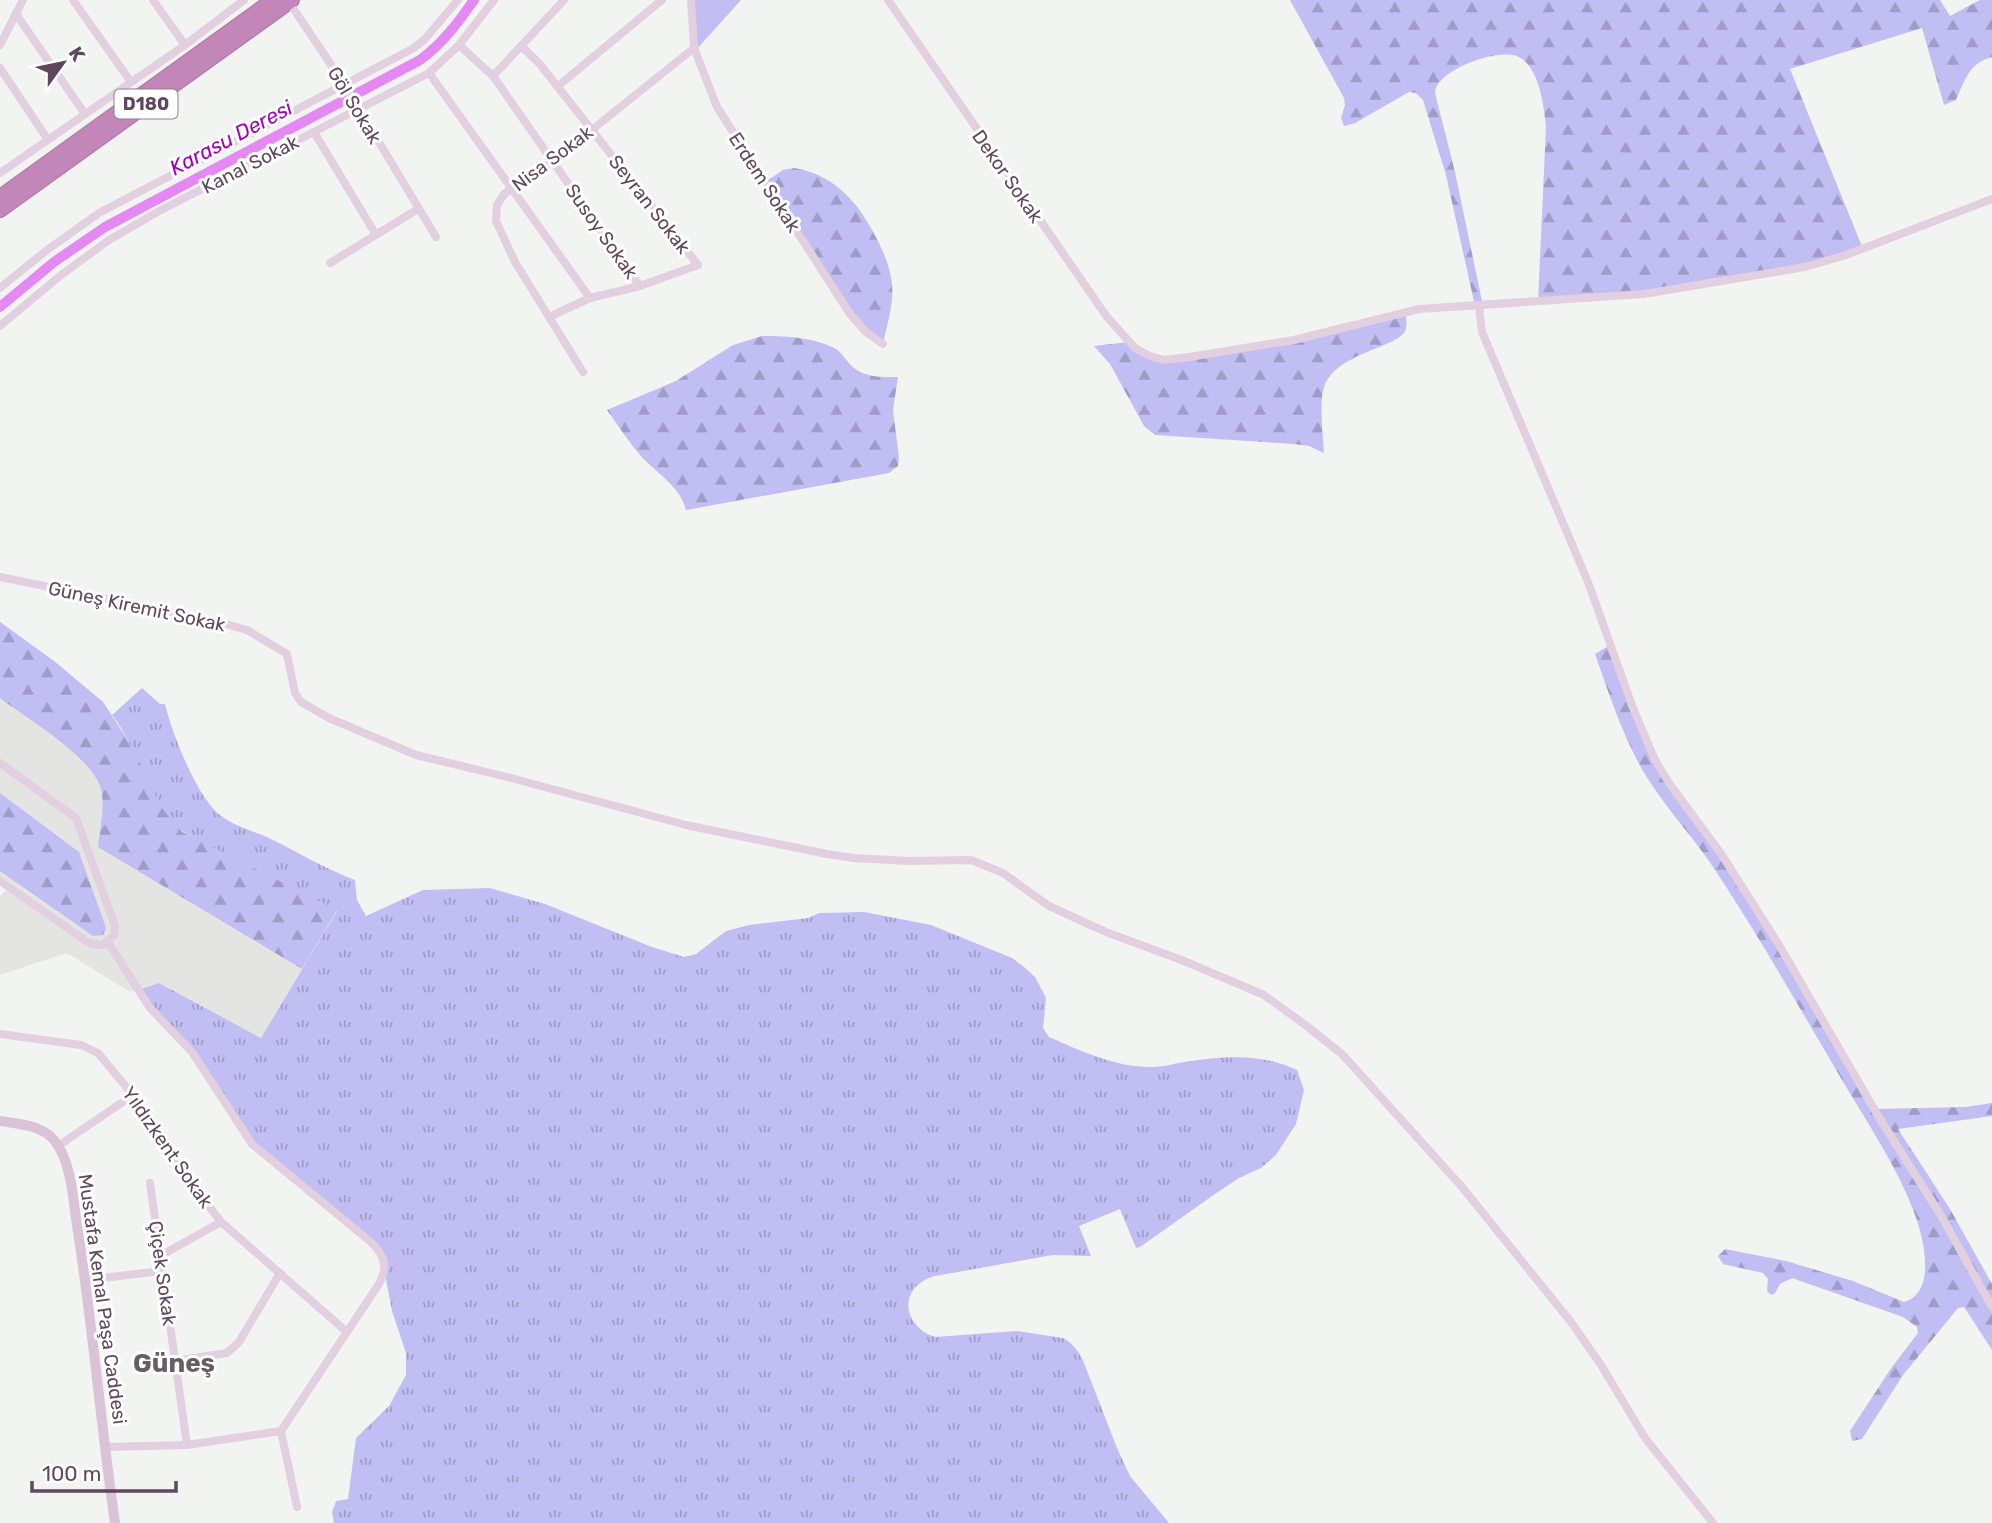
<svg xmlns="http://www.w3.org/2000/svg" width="1992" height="1523" font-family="Rubik,sans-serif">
  <defs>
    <pattern id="grass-tufts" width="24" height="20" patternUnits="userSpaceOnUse" patternTransform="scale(1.75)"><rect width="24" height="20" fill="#c0bef3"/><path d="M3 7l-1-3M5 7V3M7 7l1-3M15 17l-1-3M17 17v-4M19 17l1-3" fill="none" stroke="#9f9cc8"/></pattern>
    <pattern id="forest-firs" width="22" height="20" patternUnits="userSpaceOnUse" patternTransform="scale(1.75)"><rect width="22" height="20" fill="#c0bef3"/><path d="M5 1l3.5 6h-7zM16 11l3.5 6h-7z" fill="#9f9cc8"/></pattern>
  </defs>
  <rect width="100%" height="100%" fill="#f2f4f1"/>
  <path fill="#e4e5e2" d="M0 622 54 661 103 702 133 748 337 910 261 1038 159 983 130 992 67 953 0 975V896L9 888 0 881Z"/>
  <path fill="url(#grass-tufts)" d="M142 688 160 704H165C172 733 198 802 224 818 239 828 257 832 273 840 301 854 326 869 355 880L357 900 366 916 423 890 490 888 545 904 652 947 684 957 696 954 726 931 749 925 808 918 819 913 864 912 931 925 1012 958 1023 966 1035 977 1046 998 1043 1028 1049 1037C1081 1051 1117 1068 1153 1067 1164 1067 1175 1063 1185 1062 1226 1056 1260 1053 1297 1070L1304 1090 1296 1124 1276 1155 1261 1168 1239 1178 1215 1194 1140 1247 1136 1248 1120 1209 1079 1226 1091 1256 1053 1255 935 1276C898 1286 901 1326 935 1337L1017 1331 1063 1338C1074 1344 1079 1352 1084 1363L1117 1448 1130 1476 1169 1523H334L332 1512 336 1501 348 1499 356 1438 389 1406 406 1375V1353L392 1311 381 1253 259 1151 199 1062 138 990 159 983 261 1038 337 911 203 844C192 837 180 831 171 822 143 792 138 747 112 715Z"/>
  <g fill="url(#forest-firs)">
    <path d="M1290 0H1940L1950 16 1980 0H1992V57C1969 63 1965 80 1956 100L1944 105 1922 28 1790 69 1863 249 1846 255 1644 294 1538 302 1546 127C1544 107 1540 71 1521 58 1502 45 1435 70 1435 93L1455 172 1483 306H1475L1446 175 1423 100 1416 93 1409 92 1355 123 1344 126 1341 118 1345 105 1344 98Z"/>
    <path d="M794 168C837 175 861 206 879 243 885 256 891 270 892 285 894 304 887 324 883 344L866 332 765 182 783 170Z"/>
    <path d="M1406 313C1406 317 1407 325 1406 329 1400 348 1336 352 1324 387 1319 402 1323 436 1324 453L1309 446 1294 444 1155 435 1144 426 1110 364 1094 346 1129 342 1164 360 1236 351Z"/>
    <path d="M762 336C784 336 811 337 832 347 840 350 843 356 848 362 861 378 879 377 898 377L893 410 899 458 898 466 889 473 686 510C681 487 655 472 640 455 628 441 618 425 607 410L676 381 733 345Z"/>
    <path d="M0 622 54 661 103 702 133 748 161 807 182 832 337 910 302 969 98 847C100 830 104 810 102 793 97 759 27 719 0 698Z"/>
    <path d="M1610 645 1655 760 1701 823 1875 1109 1965 1107 1992 1103V1116L1898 1129 1950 1209 1992 1284V1350L1964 1307 1958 1308 1903 1375 1862 1439 1852 1441 1850 1431 1892 1367 1918 1333 1917 1327 1903 1317 1792 1278 1780 1284 1775 1293 1771 1295 1767 1291 1768 1279 1763 1273 1723 1264 1718 1256 1725 1249 1786 1261 1853 1281 1904 1302C1938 1292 1923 1236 1914 1212 1896 1164 1864 1118 1838 1073 1796 1002 1755 929 1709 861 1687 830 1662 803 1643 771 1622 734 1609 694 1595 654Z"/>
    <path d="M0 793 79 852 106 928 103 935 93 936 0 871Z"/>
  </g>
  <path fill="#c0bef3" d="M691 0H741L695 51Z"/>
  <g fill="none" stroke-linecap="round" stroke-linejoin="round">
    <path stroke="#e488f3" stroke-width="10" d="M0 307 54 262 105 227 420 60C442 44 458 23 474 0"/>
    <g stroke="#af71a3" stroke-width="16">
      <g id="highway">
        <path d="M0 197 273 0"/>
        <path d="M0 210 292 0"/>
      </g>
    </g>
    <g stroke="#e2cfdf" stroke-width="8">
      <path d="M73 0 131 82"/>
      <path d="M153 0 185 45"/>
      <path d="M691 0 694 48 717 107 850 314 866 332 883 344"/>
      <path d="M888 0 1107 317 1135 348 1150 356 1164 360 1189 357 1294 340 1419 309 1644 294 1805 267 1846 255 1992 199"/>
      <path d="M289 2 344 84 436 237"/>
      <path d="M16 14 85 114"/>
      <path d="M0 45 23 0"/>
      <path d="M459 45 493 76 640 286"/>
      <path d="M522 47 539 63 698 265 640 286 590 298 549 317"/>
      <path d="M0 68 48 140"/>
      <path d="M429 73 590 298"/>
      <path d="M493 76 564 0"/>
      <path d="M558 86 662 0"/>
      <path d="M314 132 376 235"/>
      <path d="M0 173 185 45 244 0"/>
      <path d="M330 263 418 209"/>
      <path d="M0 288 47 250 99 213 412 49 424 40 458 0"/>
      <path d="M1479 306 1482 332 1588 582 1633 708 1655 760 1671 786 1722 855 1779 945 1880 1119 1940 1214 1992 1307"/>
      <path d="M0 326 61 275 109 240 159 211 429 73 459 45 494 0"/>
      <path d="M583 372 515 262 496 221 497 205 504 194 553 161 694 48"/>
      <path d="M0 577 218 622 247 630 287 654 295 693 301 702 329 718 416 755 511 778 686 825 827 854 854 858 909 861 971 860 1003 873 1049 906 1106 932 1184 961 1264 995 1304 1024 1342 1054 1462 1187 1571 1322 1601 1365 1645 1438 1713 1523"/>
      <path d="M0 763 76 818 115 926 114 935 102 945 89 943 0 881"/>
      <path d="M0 1034 81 1045 98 1053 133 1095 185 1175 221 1222 347 1332"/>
      <path d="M58 1146 133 1095"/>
      <path d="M150 1183 187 1445"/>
      <path d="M160 1256 221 1222"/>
      <path d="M85 1280 162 1271"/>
      <path d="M175 1361 227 1353 239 1342 280 1273"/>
      <path d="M281 1431 297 1507"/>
      <path d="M105 1447 187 1445 281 1431 379 1284C388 1267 385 1257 372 1243L252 1144 192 1052 150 1008 108 942"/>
    </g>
    <path stroke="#dbc3d7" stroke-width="10" d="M0 1121C18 1124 42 1125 54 1140 73 1163 73 1204 78 1232 93 1329 101 1426 115 1523"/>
    <use href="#highway" stroke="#c386b8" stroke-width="14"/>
  </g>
  <g text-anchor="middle" stroke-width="6" stroke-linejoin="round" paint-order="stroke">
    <rect fill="#fff" stroke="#907e8e" stroke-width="2" x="114.5" y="89.5" width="63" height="29" rx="5"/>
    <g font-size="18" font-weight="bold" fill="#60475d">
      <text x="146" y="110">D180</text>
    </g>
    <g font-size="19" fill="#60475d" stroke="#fff">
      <text transform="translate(355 105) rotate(59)" y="7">Göl Sokak</text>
      <text transform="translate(552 158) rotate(-37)" y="7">Nisa Sokak</text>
      <text transform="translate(250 164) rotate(-27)" y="7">Kanal Sokak</text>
      <text transform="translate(1008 176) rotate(55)" y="7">Dekor Sokak</text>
      <text transform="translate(765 182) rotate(57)" y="7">Erdem Sokak</text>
      <text transform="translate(650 204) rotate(52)" y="7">Seyran Sokak</text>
      <text transform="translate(602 231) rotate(55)" y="7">Susoy Sokak</text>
      <text transform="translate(137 606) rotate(12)" y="7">Güneş Kiremit Sokak</text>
      <text transform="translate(168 1147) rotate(55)" y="7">Yıldızkent Sokak</text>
      <text transform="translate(163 1273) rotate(82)" y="7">Çiçek Sokak</text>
      <text transform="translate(103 1299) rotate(82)" y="7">Mustafa Kemal Paşa Caddesi</text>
    </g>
    <g font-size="21" font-style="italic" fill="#a002b8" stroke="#fff">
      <text transform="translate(231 138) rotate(-28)" y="7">Karasu Deresi</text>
    </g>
    <g font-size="26" font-weight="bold" fill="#675d65" stroke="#fff">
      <text x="174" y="1372">Güneş</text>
    </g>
  </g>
  <g transform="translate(63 63) rotate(57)" stroke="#ffffff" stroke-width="5" paint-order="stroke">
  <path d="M0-5L12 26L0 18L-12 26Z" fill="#60475d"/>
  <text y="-10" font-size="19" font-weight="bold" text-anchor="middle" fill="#60475d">K</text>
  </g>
  <path d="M32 1481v10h144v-10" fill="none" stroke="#60475d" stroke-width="3.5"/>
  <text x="42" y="1481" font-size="21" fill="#60475d" stroke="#ffffff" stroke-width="5" paint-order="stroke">100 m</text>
</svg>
